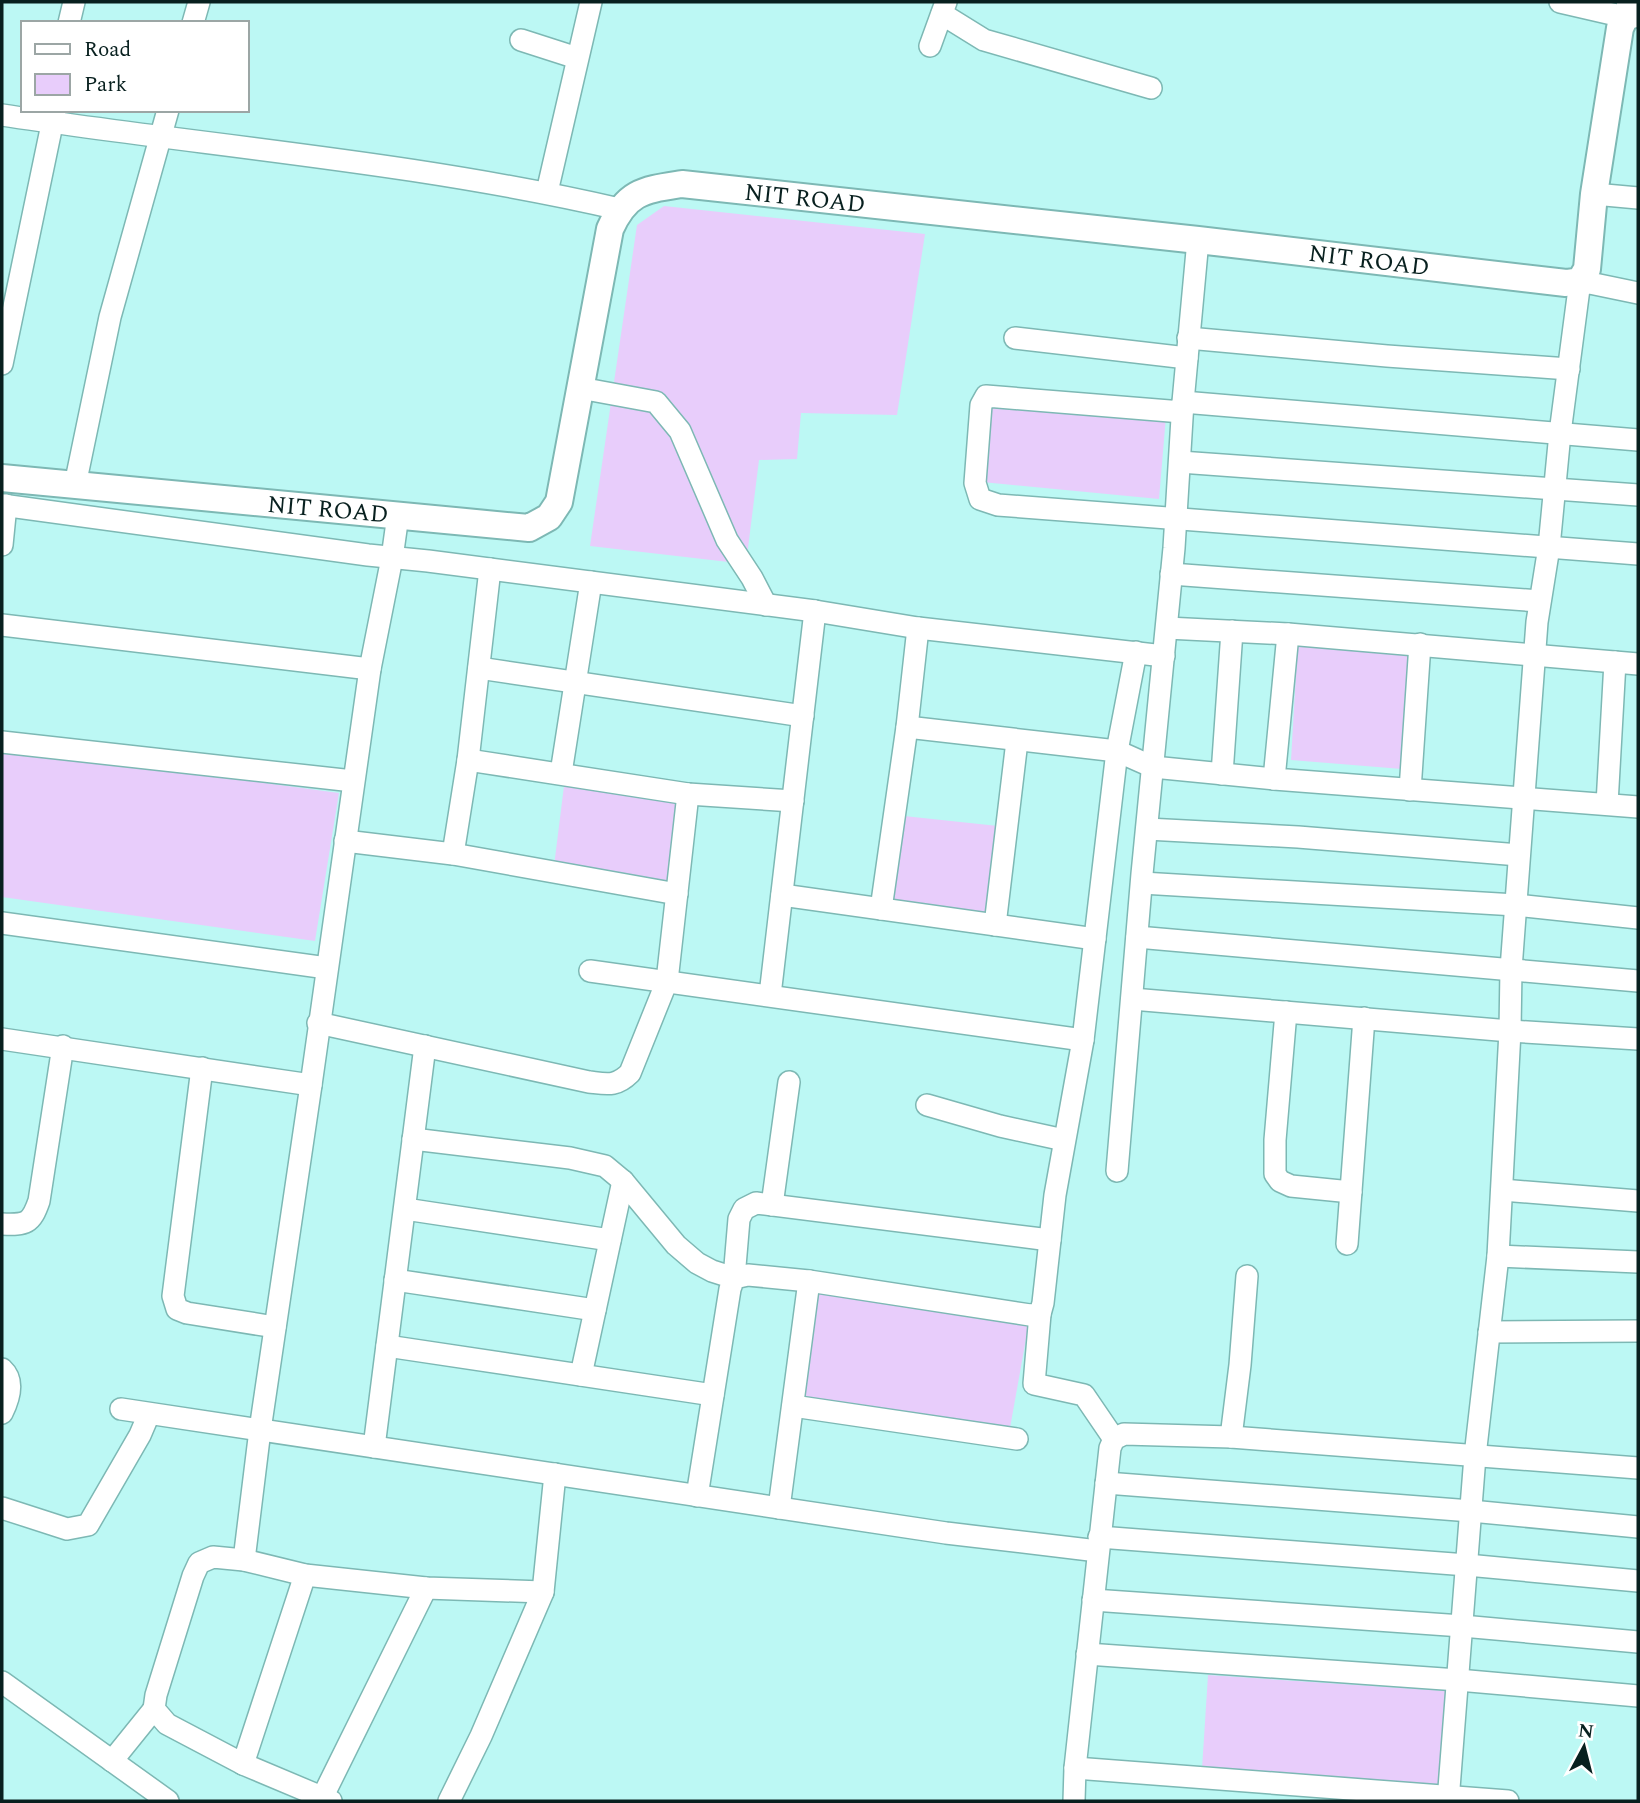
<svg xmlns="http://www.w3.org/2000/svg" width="1640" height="1803" font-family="Spectral,serif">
  <rect width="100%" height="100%" fill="#bcf8f4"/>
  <g fill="#e8cdfb">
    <path d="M664 206 925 234 897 415 801 413 797 459 759 460 746 564 590 546 637 225Z"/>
    <path d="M990 400 1166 416 1159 499 982 482Z"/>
    <path d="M1298 640 1414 648 1402 769 1291 760Z"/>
    <path d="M2 747 339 793 315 941 2 897Z"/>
    <path d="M565 778 681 798 671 885 554 866Z"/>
    <path d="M904 816 998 826 988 916 890 902Z"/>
    <path d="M818 1292 1029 1322 1010 1428 803 1397Z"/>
    <path d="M1208 1675 1446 1691 1438 1785 1202 1769Z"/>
  </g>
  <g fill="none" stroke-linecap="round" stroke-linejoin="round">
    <g stroke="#7db8b4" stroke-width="24">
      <g id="minor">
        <path d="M1560 2 1625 17 1628 2"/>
        <path d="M942 14 984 40 1151 88"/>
        <path d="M69 23 74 2"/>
        <path d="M193 23 199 2"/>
        <path d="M521 40 577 58"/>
        <path d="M930 46 946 2"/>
        <path d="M2 115C207 146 416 162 619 209"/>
        <path d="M547 192 591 2"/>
        <path d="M1594 194 1638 198"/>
        <path d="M1015 338 1187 358"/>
        <path d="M1188 338 1387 356 1569 369"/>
        <path d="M2 364 55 110"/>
        <path d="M580 388 656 402 680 431 727 540 752 578 766 605"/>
        <path d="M1183 402 1638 440"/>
        <path d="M1182 412 986 396 981 405 975 483 980 499 998 505 1638 554"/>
        <path d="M1180 462 1638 495"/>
        <path d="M75 485 110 317 168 110"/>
        <path d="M2 505 368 555 428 561 815 611 918 628 1164 656"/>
        <path d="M2 545 6 505"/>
        <path d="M1171 574 1539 601"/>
        <path d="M2 625 370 669"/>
        <path d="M1167 628 1288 634 1638 664"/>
        <path d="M1288 634 1274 779 1638 807"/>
        <path d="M479 668 803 716"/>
        <path d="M907 727 1117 751 1153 767 1274 779"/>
        <path d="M2 742 353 781"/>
        <path d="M468 760 688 794 793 801"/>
        <path d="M561 773 591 582"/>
        <path d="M1222 774 1232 631"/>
        <path d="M1410 790 1420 644"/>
        <path d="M1607 804 1615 662"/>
        <path d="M1147 829 1298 837 1519 855"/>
        <path d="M345 841 453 854 677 894"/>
        <path d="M453 854 468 760 490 569"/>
        <path d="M1142 883 1516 905 1638 918"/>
        <path d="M782 895 1095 939"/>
        <path d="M881 909 907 727 918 628"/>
        <path d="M2 923 327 968"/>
        <path d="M995 925 1017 741"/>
        <path d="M1137 937 1638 981"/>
        <path d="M590 971 1083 1040 1117 751 1136 652"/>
        <path d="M770 995 815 611"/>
        <path d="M1132 999 1510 1031 1638 1039"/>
        <path d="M1286 1012 1275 1140V1174L1280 1181 1291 1186 1351 1192"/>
        <path d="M318 1023 589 1082C607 1084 616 1087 630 1073L667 981 688 794"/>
        <path d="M2 1039 311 1085"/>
        <path d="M202 1068 173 1296 177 1309 187 1313 275 1327"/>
        <path d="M927 1105 1000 1126 1064 1140"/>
        <path d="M413 1139 570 1158 605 1166 623 1181 676 1245 697 1263 712 1271 734 1278 739 1219 744 1209 756 1203 1050 1240"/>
        <path d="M1117 1171 1142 874 1174 548 1183 402 1198 240"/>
        <path d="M1502 1190 1638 1201"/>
        <path d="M772 1205 789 1082"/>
        <path d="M405 1209 610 1240"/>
        <path d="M2 1224C26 1225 31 1224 39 1201L63 1046"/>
        <path d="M1347 1244 1364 1018"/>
        <path d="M1498 1256 1638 1262"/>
        <path d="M395 1280 595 1310"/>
        <path d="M1040 1314 1034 1384 1084 1395 1114 1439"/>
        <path d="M1489 1332 1638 1331"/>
        <path d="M387 1346 713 1395"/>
        <path d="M2 1369C15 1381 9 1399 2 1413"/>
        <path d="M581 1375 623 1181"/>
        <path d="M793 1406 1017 1439"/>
        <path d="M121 1409 946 1533 1098 1551"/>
        <path d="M1231 1437 1240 1365 1247 1276"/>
        <path d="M374 1447 425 1046"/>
        <path d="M1106 1483 1471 1511 1638 1527"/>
        <path d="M697 1496 730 1289 734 1278 748 1275 809 1281 1030 1315 1040 1314 1043 1303 1055 1195 1083 1040"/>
        <path d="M2 1508 67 1529 88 1525 140 1435 149 1414"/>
        <path d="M779 1508 809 1281"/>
        <path d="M1099 1537 1467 1565 1638 1581"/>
        <path d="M244 1560 260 1430 311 1085 370 669 392 558 398 515"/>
        <path d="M1093 1600 1462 1626 1638 1642"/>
        <path d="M1087 1654 1458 1680 1638 1696"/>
        <path d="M2 1682 168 1801"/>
        <path d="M112 1761 154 1709"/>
        <path d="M243 1764 305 1575"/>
        <path d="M1075 1768 1508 1801"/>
        <path d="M322 1798 426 1588"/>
        <path d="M331 1801 243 1764 167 1724 154 1709 156 1695 193 1576 199 1563 213 1557 244 1560 305 1575 426 1588 543 1592"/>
        <path d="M449 1801 481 1736 543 1592 555 1474"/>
        <path d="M1074 1801 1075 1768 1110 1448 1114 1439 1124 1434 1231 1437 1638 1468"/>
        <path d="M1448 1801 1475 1456 1498 1256 1510 1031 1511 969 1537 622 1549 547 1560 433 1580 281 1638 293"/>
      </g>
    </g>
    <g stroke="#7db8b4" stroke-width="30">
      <path id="major" d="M2 478 529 528 549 517 559 502 610 229C627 191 644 190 682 184L1198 240 1566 283 1580 281 1587 269 1594 194 1620 28 1625 17 1638 13"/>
    </g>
    <use href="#minor" stroke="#fff" stroke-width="21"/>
    <use href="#major" stroke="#fff" stroke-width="26"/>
  </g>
  <g text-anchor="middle" stroke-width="5" stroke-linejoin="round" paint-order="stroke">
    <g font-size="24" fill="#08201f" stroke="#fff">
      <text transform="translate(805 198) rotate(6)" y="8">NIT ROAD</text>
      <text transform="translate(1369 260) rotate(7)" y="8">NIT ROAD</text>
      <text transform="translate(328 509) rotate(5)" y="8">NIT ROAD</text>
    </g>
  </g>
  <rect width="1640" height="1803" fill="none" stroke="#08201f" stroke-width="7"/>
  <rect x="21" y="21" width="228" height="91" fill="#ffffff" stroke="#9ca6a5" stroke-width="2"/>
  <rect x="35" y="44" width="35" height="10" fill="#ffffff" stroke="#9ca6a5" stroke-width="2"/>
  <text x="84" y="56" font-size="21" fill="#08201f">Road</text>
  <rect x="35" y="74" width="35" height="21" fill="#e8cdfb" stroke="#9ca6a5" stroke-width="2"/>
  <text x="84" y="91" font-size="21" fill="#08201f">Park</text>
  <g transform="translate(1584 1747) rotate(7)" stroke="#ffffff" stroke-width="5" paint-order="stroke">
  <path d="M0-5L12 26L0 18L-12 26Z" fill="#08201f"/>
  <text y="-10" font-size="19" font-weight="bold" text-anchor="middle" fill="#08201f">N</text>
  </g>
</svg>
